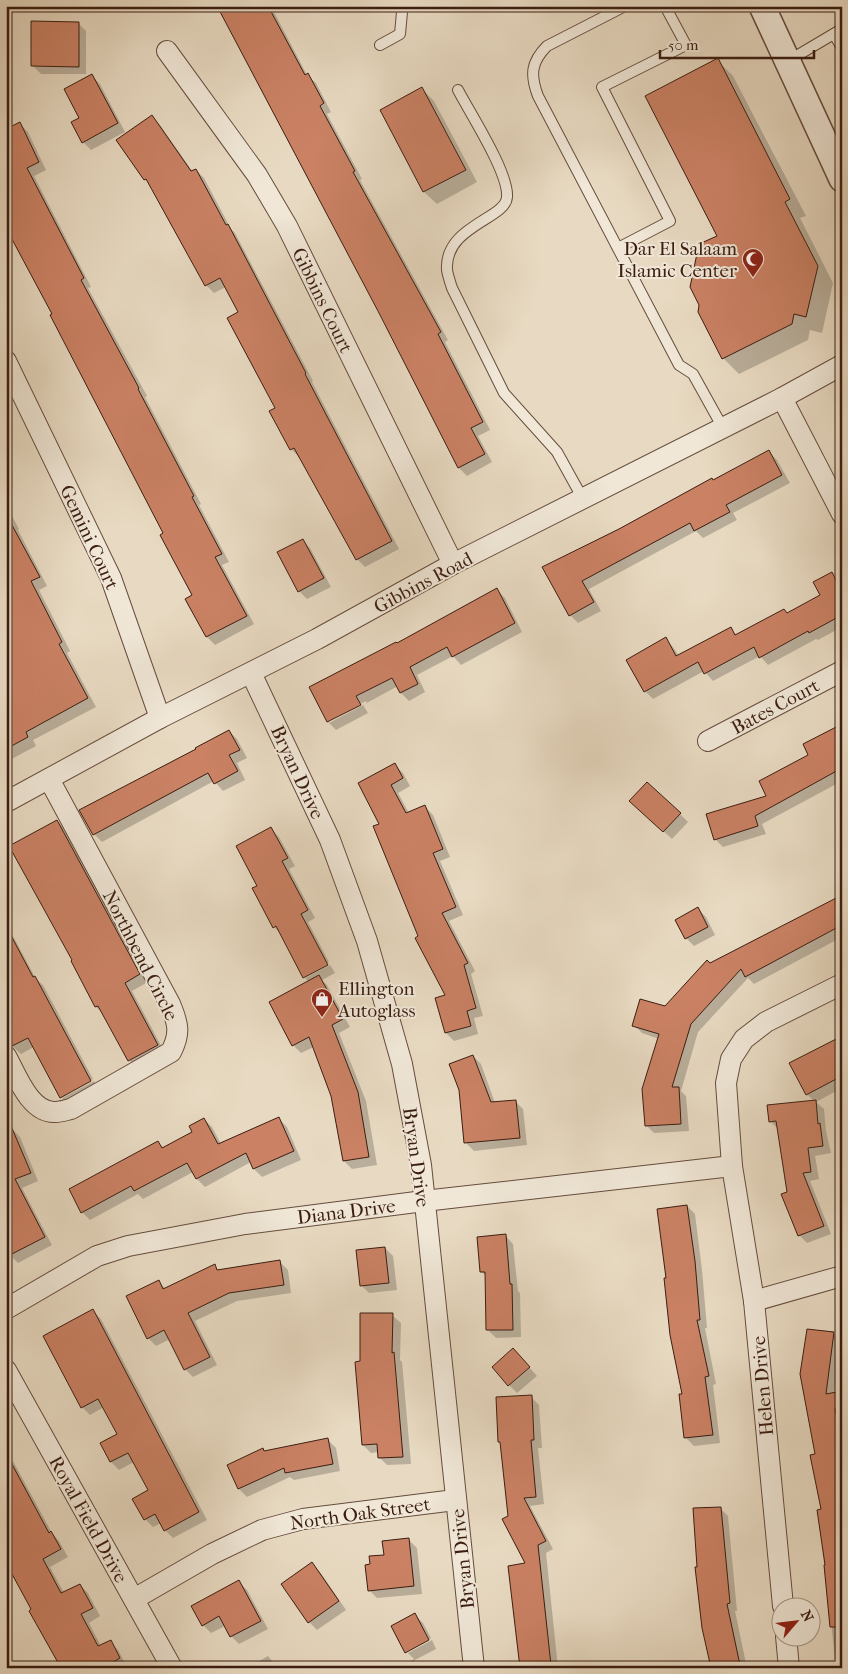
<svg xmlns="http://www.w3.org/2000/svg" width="848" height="1674" font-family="'IM FELL French Canon',serif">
  <rect width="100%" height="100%" fill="#e8dac2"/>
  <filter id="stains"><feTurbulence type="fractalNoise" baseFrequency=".004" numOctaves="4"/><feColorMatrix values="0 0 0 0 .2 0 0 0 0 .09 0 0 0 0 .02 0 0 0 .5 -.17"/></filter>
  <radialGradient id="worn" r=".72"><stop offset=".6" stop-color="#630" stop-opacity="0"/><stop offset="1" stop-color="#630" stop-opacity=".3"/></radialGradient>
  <g fill="#0003">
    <path d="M90 6H104L95 11Z"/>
    <path d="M219 6H277L278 10 274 12 307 75 316 83 331 112 327 114 362 179 360 180 448 340 445 342 490 430 478 436 492 462 467 476 459 468 380 313Z"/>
    <path d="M78 23 86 31V74H41L33 66Z"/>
    <path d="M717 60 733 76 806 216 800 218 833 283 822 333 810 330 808 340 739 374 723 358 699 312 718 236Z"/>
    <path d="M92 76 100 84 125 132 91 150 83 142Z"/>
    <path d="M422 89 434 101 477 182 437 204 424 192 381 110Z"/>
    <path d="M152 117 160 125 193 172 196 170 204 178 231 229 235 233 313 381 312 382 399 549 365 567 357 559 301 456 299 457 291 449 239 313 226 287 214 293 206 285 151 185 145 179Z"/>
    <path d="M20 124 28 132 46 170 34 176 91 287 88 288 147 396 145 397 201 504 199 505 229 562 222 565 254 624 215 645 207 637 194 595 165 534 54 314 6 225Z"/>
    <path d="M769 452 777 460 790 483 733 513 737 520 703 538 696 531 589 589 601 611 578 623 570 615 544 567Z"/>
    <path d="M6 504 19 529 18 530 47 586 39 590 70 651 67 653 96 707 33 740 36 746 6 762Z"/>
    <path d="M302 540 310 548 331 587 307 599 299 591Z"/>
    <path d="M831 574 842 587V627L818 640 816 639 768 665 760 656 713 681 704 671 653 699 645 691 665 639 673 647 679 656 730 629 738 636 788 614 822 596Z"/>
    <path d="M497 590 505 598 522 632 461 665 453 656 417 675 425 692 409 701 401 693 398 686 363 705 368 713 336 730 329 723 367 703 366 701 329 720V723L328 722 310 688 397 645Z"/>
    <path d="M842 726V781L762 824 766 834 723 847 715 839 768 796Z"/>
    <path d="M229 731 237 739 247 758 237 763 245 780 223 791 214 781 102 842 94 834Z"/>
    <path d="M395 765 403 773 410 786 398 793 409 813 425 807 433 815 450 857 440 861 463 915 449 921 475 971 471 974 483 1016 474 1018 478 1034 454 1041 446 1033 447 996 420 937 381 824Z"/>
    <path d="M639 809 680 814 688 822 672 839Z"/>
    <path d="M57 821 65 829 148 982 132 991 165 1053 137 1068 129 1060 105 1015 96 1007 73 962Z"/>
    <path d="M271 829 279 837 295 866 289 869 315 918 308 922 329 962 305 975V978L282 935 274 927 254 889 259 886Z"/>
    <path d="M842 882V891L838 884Z"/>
    <path d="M842 896V937L754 984 748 978 698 1032 681 1091 686 1096 689 1131 654 1133 646 1125 659 1039 642 1033 634 1025 666 1008 710 964Z"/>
    <path d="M698 909 706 917 715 935 694 946 686 938Z"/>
    <path d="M6 923 36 979 43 985 93 1079 62 1095V1098L34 1047 21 1054 10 1044 6 1036Z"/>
    <path d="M330 965 335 973 322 980 327 985 350 1027 339 1033 366 1101 377 1165 352 1169 344 1161 332 1096 314 1047 301 1053 293 1045 309 982 305 978Z"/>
    <path d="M842 1037V1088L816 1102 824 1109 826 1131 831 1153 815 1156 819 1179 810 1181 831 1234 807 1243 799 1235 788 1193 778 1129 770 1121 814 1101 807 1094Z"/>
    <path d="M473 1056 481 1064 495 1103 515 1101 523 1109 527 1145 474 1151 466 1143Z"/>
    <path d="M94 1081 98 1089 69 1105 62 1098Z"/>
    <path d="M204 1119 212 1127 221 1144 279 1119 287 1127 301 1160 262 1177 254 1169 251 1162 205 1187 197 1179 193 1172 143 1199 138 1194 90 1220 82 1212 158 1143 164 1148 193 1132Z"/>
    <path d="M12 1129 20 1137 38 1181 22 1188 52 1245 18 1263 10 1255 6 1248Z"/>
    <path d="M687 1206 695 1214 702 1270 707 1328H705L716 1384 713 1385 720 1443 694 1446 686 1438Z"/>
    <path d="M505 1235 513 1244 518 1291 520 1293 521 1337 496 1338 488 1330 487 1277 482 1272Z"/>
    <path d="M385 1248 393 1256 397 1290 369 1293 361 1285Z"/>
    <path d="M280 1262 288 1270 291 1293 237 1301 195 1321 217 1365 193 1377 185 1369 170 1339 156 1346 148 1338 158 1281 166 1289 214 1266 219 1271Z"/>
    <path d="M93 1311 101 1319 207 1520 173 1538 165 1530 161 1523 153 1527 145 1519 150 1491 134 1462 119 1470 111 1462 102 1444 119 1435 104 1407 90 1415 82 1407Z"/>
    <path d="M392 1315 401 1323 400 1360 402 1362 411 1464 387 1465 379 1457V1452L371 1453 363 1445 361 1362Z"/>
    <path d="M808 1330 834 1334 842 1342 834 1394 842 1392V1668H836L825 1566Z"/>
    <path d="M521 1358 537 1376 517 1393 509 1385Z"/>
    <path d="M531 1397 539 1405 542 1448H538L544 1504 530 1506 553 1549 546 1553 558 1668H522L527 1565 509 1516Z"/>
    <path d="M328 1440 336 1448 340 1471 294 1480 290 1477 247 1497 239 1489 228 1465 263 1449 265 1452Z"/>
    <path d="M6 1448 52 1533 59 1541 68 1557 50 1567 64 1593 80 1585 88 1593 100 1616 89 1623 101 1646 110 1642 118 1650 127 1667 61 1668 33 1610 6 1542Z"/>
    <path d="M720 1508 728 1516 737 1611H735L747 1668H712L698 1568Z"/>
    <path d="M409 1540 417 1548 422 1594 377 1598 369 1590 371 1565Z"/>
    <path d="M312 1564 320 1572 346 1610 317 1630 309 1622 282 1584Z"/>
    <path d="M239 1582 247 1590 268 1629 239 1644 231 1636 225 1626 211 1633 203 1625Z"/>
    <path d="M415 1615 423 1623 431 1638 407 1651V1653L393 1626Z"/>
    <path d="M432 1640 436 1649 413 1661 420 1668H403L414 1659 408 1653Z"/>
    <path d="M268 1656 278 1668H247Z"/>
  </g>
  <g fill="#ca8164" stroke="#3b1d11">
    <path d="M217 6H268L305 75 308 73 324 103 320 106 355 171 353 172 441 332 438 334 483 422 471 428 485 454 458 468 379 313Z"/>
    <path d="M31 21 79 22V67L31 66Z"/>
    <path d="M718 58 790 199 785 202 818 266 806 317 794 314 792 324 722 359 698 312 699 305 690 287 699 244 717 236 645 96Z"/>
    <path d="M92 74 118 123 82 143 71 122 79 118 64 89Z"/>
    <path d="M422 87 466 170 423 192 380 110Z"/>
    <path d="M152 115 191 171 196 169 226 225 228 224 306 373 305 374 392 541 356 560 294 448 290 450 269 411 275 408 227 318 238 312 220 278 205 286 146 179 144 180 116 140Z"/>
    <path d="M20 122 39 162 27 168 84 278 81 280 139 388 138 389 194 496 192 497 222 554 215 557 247 616 206 637 185 599 192 595 160 535 163 533 50 315 52 314 6 228V129Z"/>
    <path d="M769 450 782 475 726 505 730 512 694 531 690 523 582 581 594 602 569 616 542 567 619 529 712 478 713 480Z"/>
    <path d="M6 514 40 577 31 581 62 642 59 644 88 698 26 732 28 737 6 749Z"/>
    <path d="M303 539 324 578 298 592 277 552Z"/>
    <path d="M832 572 842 592V615L809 633 808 631 759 658 754 647 704 674 698 662 644 692 626 660 666 637 676 656 731 627 735 635 784 609 787 613 820 595 813 582Z"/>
    <path d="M497 588 515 623 452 657 447 647 410 667 418 684 400 693 392 678 356 696 361 705 327 722 309 687 396 642 397 643Z"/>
    <path d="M842 724V768L755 816 758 826 714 840 706 814 766 796 759 781 808 755 803 744Z"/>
    <path d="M229 730 240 750 229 755 238 771 214 784 208 773 93 835 79 810 196 749 195 748Z"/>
    <path d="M395 763 403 778 391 785 406 813 425 805 443 849 433 853 456 907 442 913 468 963 464 965 476 1008 467 1011 471 1026 445 1033 435 998 445 995 415 938 418 936 373 826 379 824 358 783Z"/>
    <path d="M647 782 681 813 663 832 629 801Z"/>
    <path d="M57 820 140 974 125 983 158 1045 128 1061 98 1006 95 1007 71 961 72 960 9 846Z"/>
    <path d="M271 827 288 858 282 861 308 910 301 914 328 965 303 978 276 926 273 928 252 888 257 886 236 846Z"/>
    <path d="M842 895V925L745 977 741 969 691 1024 672 1087H679L681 1124 645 1126 642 1089 659 1034 632 1026 640 999 665 1006 707 960 710 963Z"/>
    <path d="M698 907 708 927 685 939 675 920Z"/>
    <path d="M6 926 33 977 35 976 91 1081 60 1098 28 1038 12 1046 6 1044Z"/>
    <path d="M319 975 343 1019 332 1025 358 1092 369 1157 343 1161 331 1096 309 1037 292 1046 269 1002Z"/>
    <path d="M842 1036V1076L806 1095 789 1063Z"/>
    <path d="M473 1055 491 1102 516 1100 520 1138 464 1143 459 1090 449 1064Z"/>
    <path d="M816 1100 818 1124 820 1123 823 1146 808 1148 811 1172 803 1173 824 1226 798 1236 781 1194 787 1192 776 1121 769 1122 767 1105Z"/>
    <path d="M6 1114 31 1173 15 1179 45 1237 6 1257Z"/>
    <path d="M279 1117 294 1151 253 1169 246 1153 196 1179 187 1163 134 1191 131 1186 81 1213 69 1189 158 1141 162 1148 192 1132 189 1126 204 1118 218 1144Z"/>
    <path d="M687 1205 695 1261 700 1320H697L709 1376 705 1377 713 1435 684 1438 679 1394H682L670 1335 664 1278H666L657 1209Z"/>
    <path d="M506 1234 510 1284H512L513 1330H486L485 1272H480L477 1237Z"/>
    <path d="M385 1247 389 1283 360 1286 356 1250Z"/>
    <path d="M280 1260 284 1285 229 1293 188 1313 210 1357 184 1370 164 1330 147 1339 126 1296 159 1280 163 1289 215 1264 217 1270Z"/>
    <path d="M93 1309 199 1512 164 1531 155 1514 144 1520 132 1499 148 1490 128 1453 110 1462 100 1443 117 1434 98 1399 81 1408 43 1336Z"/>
    <path d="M360 1313H393L392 1353 394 1352 403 1457 378 1458 377 1444 362 1445 355 1362 360 1361Z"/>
    <path d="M807 1329 834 1332 826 1394 842 1391V1408L835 1409 842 1446V1627H830L824 1565H825L817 1510 821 1509 810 1455 815 1454 800 1374Z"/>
    <path d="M513 1348 530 1367 508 1386 492 1367Z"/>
    <path d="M532 1395 534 1440H531L536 1497 524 1498 546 1541 538 1545 551 1665 520 1668 508 1566 525 1563 502 1519 508 1516 500 1442H498L496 1397Z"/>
    <path d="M328 1438 333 1464 285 1473 284 1468 238 1489 227 1465 263 1448 264 1451Z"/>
    <path d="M6 1453 49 1533 51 1531 61 1549 43 1559 61 1593 80 1584 93 1608 81 1614 98 1646 111 1640 120 1658 103 1668H61L29 1611 31 1609 6 1563Z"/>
    <path d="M721 1507 730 1603 727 1604 740 1665 727 1668H711L702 1628 695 1567H697L693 1508Z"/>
    <path d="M409 1538 414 1586 368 1591 365 1565 370 1564 369 1556 384 1555 382 1541Z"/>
    <path d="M312 1562 339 1601 308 1623 281 1584Z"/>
    <path d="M239 1580 261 1621 230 1637 219 1616 202 1626 191 1606Z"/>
    <path d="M415 1613 429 1640 405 1653 391 1626Z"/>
  </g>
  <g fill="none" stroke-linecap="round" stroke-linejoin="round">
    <g stroke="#664c3d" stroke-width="12">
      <g id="service">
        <path d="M625 6 547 46C531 62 530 75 538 96L679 365 693 374 723 428"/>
        <path d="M834 34 842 48"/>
        <path d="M380 45 400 34 402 12 399 6"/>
        <path d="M788 61 842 29"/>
        <path d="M458 90C470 113 509 173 507 197 506 219 444 226 447 270 448 276 450 282 452 288L504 393 557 452 583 499"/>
        <path d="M618 248 670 221 602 87 686 45 665 6"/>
      </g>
    </g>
    <g stroke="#664c3d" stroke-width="22">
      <g id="minor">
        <path d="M167 51 257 175 287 226 453 564"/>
        <path d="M6 361 111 578 160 718"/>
        <path d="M782 398 842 514"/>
        <path d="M251 673 330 840 367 941 402 1064 421 1165 474 1668"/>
        <path d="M708 741 842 671"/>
        <path d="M6 802 160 718 317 639 453 564 782 398 842 365"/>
        <path d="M6 1056C16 1074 30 1114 56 1112 61 1112 66 1110 71 1109L171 1052C181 1033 178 1023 170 1004L49 779"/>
        <path d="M754 1301 842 1276"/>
        <path d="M6 1309 97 1256 128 1246 245 1224 424 1201 732 1166"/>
        <path d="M6 1370 172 1668"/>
        <path d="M134 1599 212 1554 262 1530 303 1519 455 1500"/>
        <path d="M783 1606 754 1301 732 1166 726 1083 731 1059 744 1039 766 1022 842 984"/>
        <path d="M786 1636 789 1668"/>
      </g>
    </g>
    <g stroke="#664c3d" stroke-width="28">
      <path id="tertiary" d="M762 6 842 179"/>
    </g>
    <use href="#service" stroke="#f0e7d7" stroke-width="10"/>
    <use href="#minor" stroke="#f0e7d7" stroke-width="20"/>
    <use href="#tertiary" stroke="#f0e7d7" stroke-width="25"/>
  </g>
  <defs>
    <g id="mosque-pin" transform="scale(1.125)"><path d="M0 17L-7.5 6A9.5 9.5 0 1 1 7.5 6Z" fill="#8f2418" stroke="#f0e7d7"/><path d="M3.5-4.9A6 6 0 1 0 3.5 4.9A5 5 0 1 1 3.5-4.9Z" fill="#fff"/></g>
    <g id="shop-pin" transform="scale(1.125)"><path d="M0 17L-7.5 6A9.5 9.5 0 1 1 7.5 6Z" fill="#8f2418" stroke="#f0e7d7"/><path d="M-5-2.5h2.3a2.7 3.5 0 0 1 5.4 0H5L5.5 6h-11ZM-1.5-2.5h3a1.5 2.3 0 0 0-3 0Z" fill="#fff"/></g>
  </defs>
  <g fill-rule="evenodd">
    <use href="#mosque-pin" x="753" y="259"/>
    <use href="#shop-pin" x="322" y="999"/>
  </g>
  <g text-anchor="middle" stroke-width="4" stroke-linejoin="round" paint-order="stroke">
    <g font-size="19" fill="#3b1d11" stroke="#f0e7d7" text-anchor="end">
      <text x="737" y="255">Dar El Salaam<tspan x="737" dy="22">Islamic Center</tspan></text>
      <text x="338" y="995" text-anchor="start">Ellington<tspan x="338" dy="22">Autoglass</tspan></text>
    </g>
    <g font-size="19" fill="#3b1d11" stroke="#f0e7d7">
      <text transform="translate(323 300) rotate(64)" y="7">Gibbins Court</text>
      <text transform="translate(90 537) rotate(65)" y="7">Gemini Court</text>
      <text transform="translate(423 582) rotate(-28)" y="7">Gibbins Road</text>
      <text transform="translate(775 706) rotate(-28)" y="7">Bates Court</text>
      <text transform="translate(298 772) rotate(65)" y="7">Bryan Drive</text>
      <text transform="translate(141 955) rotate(63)" y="7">Northbend Circle</text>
      <text transform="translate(417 1157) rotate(82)" y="7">Bryan Drive</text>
      <text transform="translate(346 1211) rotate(-7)" y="7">Diana Drive</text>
      <text transform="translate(762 1386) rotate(-95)" y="7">Helen Drive</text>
      <text transform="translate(360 1513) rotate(-8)" y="7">North Oak Street</text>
      <text transform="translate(89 1519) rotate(61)" y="7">Royal Field Drive</text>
      <text transform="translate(462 1559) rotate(-96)" y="7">Bryan Drive</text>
    </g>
  </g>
  <rect width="848" height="1674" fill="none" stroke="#e8dac2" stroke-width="25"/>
  <rect x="8" y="8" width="833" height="1659" fill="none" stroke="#3b1d11" stroke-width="2.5"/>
  <rect x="12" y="12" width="823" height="1649" fill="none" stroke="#3b1d11"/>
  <g transform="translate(796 1622) rotate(62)"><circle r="24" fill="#f0e7d7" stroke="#a89688"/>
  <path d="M0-4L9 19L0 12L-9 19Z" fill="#8f2418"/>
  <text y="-8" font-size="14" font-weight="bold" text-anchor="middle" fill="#3b1d11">N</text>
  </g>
  <path d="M660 50v8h154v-8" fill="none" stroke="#3b1d11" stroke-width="2.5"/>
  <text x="668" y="50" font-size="15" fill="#3b1d11" stroke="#f0e7d7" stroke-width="4" paint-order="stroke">50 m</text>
  <rect width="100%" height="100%" filter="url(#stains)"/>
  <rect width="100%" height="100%" fill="url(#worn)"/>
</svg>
